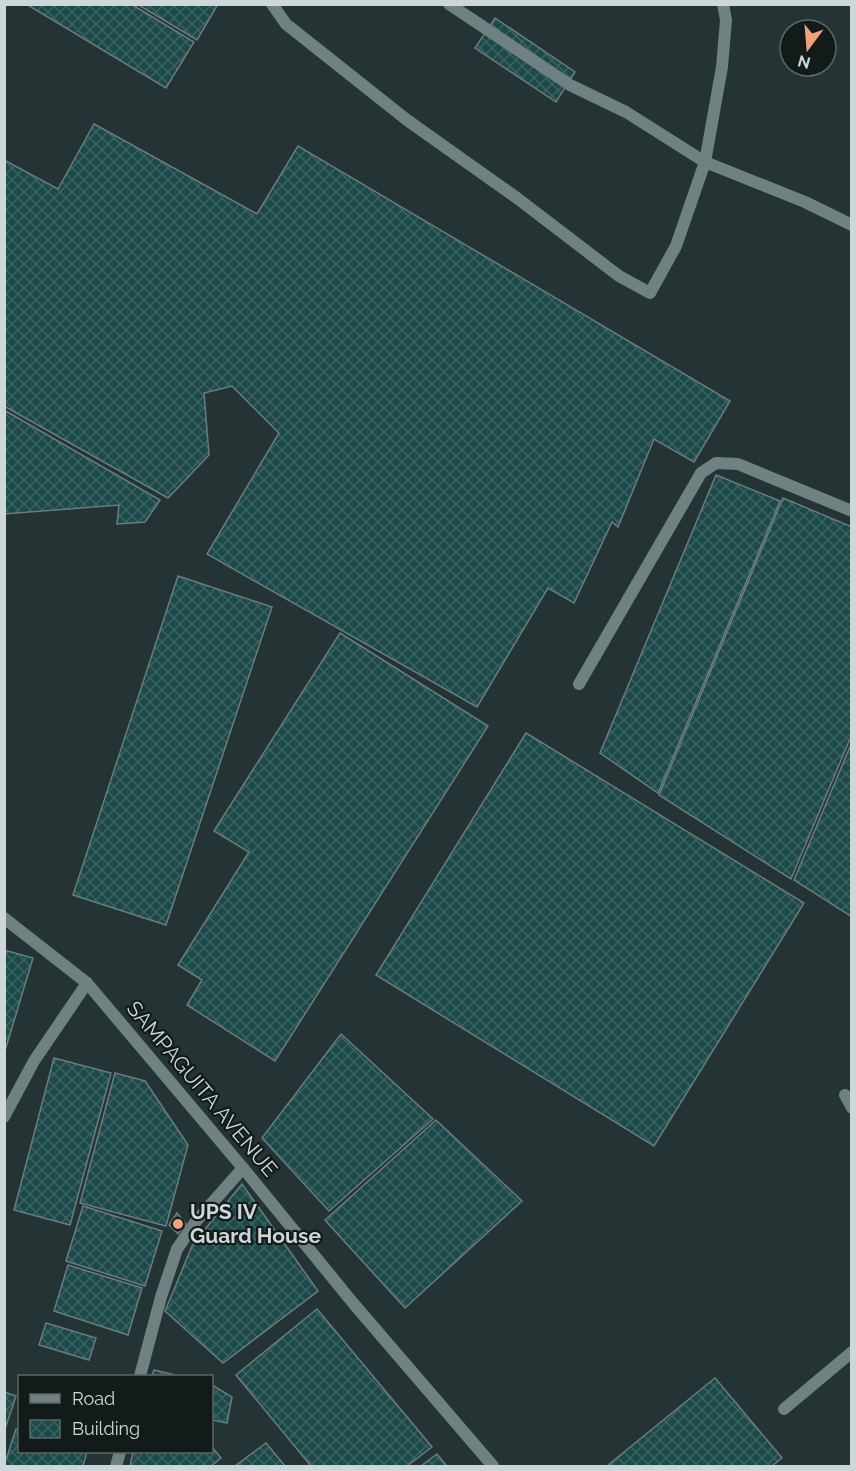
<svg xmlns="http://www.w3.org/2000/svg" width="856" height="1471" font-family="Raleway,sans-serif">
  <defs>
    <pattern id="building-cross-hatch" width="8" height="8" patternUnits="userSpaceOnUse" patternTransform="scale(1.5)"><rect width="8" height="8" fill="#1c4949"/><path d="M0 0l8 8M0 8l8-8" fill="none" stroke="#3c6262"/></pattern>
  </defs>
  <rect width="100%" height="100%" fill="#243434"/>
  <g fill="url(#building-cross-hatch)" stroke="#6a7c7c" stroke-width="1.5">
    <path d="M26 4H131L194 42 166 88Z"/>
    <path d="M137 4H218L197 40Z"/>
    <path d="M495 18 575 72 556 102 475 48Z"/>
    <path d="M94 124 257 214 298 146 730 401 694 462 654 439 618 527 612 522 574 603 548 588 477 707 207 554 279 433 232 386 204 393 209 455 168 498 4 406V160L58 189Z"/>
    <path d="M4 410 160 500 145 522 117 524 119 505 4 514Z"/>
    <path d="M716 475 780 501 658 793 600 753Z"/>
    <path d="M783 498 852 527V734L791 879 659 795Z"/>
    <path d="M178 576 272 607 166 925 73 895Z"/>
    <path d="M340 633 488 726 275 1061 187 1005 202 980 178 965 249 852 214 831Z"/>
    <path d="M526 733 804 903 654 1146 376 975Z"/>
    <path d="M852 742V917L794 880Z"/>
    <path d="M4 950 33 958 4 1054Z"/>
    <path d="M341 1034 433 1119 329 1211 262 1138Z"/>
    <path d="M54 1058 111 1073 70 1225 14 1210Z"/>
    <path d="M115 1073 145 1081 188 1145 166 1226 80 1203Z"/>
    <path d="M436 1120 522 1201 405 1308 325 1220Z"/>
    <path d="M242 1184 318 1291 223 1363 165 1311 193 1244Z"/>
    <path d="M83 1206 162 1231 145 1286 66 1261Z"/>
    <path d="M177 1213 186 1224 178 1234 169 1225Z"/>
    <path d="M68 1265 142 1288 128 1335 54 1311Z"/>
    <path d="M317 1309 432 1447 407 1466H311L236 1375Z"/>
    <path d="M46 1323 96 1338 89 1360 39 1345Z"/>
    <path d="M154 1370 179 1376H152Z"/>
    <path d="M715 1378 782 1458 772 1466H607Z"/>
    <path d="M212 1385 232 1397 227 1423 212 1420Z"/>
    <path d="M4 1392 16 1396 4 1432Z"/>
    <path d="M16 1429 20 1430V1452H87L83 1466H4Z"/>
    <path d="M266 1443 285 1466H235Z"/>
    <path d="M212 1447 221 1458 211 1466H130L133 1452H212Z"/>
    <path d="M437 1454 447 1466H421Z"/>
  </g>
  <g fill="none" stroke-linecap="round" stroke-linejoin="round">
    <g stroke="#6f8180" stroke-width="12">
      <path d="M579 684 701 473 716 463 738 464 852 511"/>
      <path d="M845 1095 852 1108"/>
    </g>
    <g stroke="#6f8180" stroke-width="12">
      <path d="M272 4 286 24 407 120 517 198 619 276 650 293 676 246 705 162 722 67 726 20 723 4"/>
      <path d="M449 4 570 85 626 112 705 162 805 202 852 225"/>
      <path d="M4 918 87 983 243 1168 353 1303 493 1466"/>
      <path d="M4 1117 34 1061 87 983"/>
      <path d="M140 1376 161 1297 177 1249 197 1220 243 1168"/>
      <path d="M784 1409 852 1352"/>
      <path d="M116 1466 120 1452"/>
    </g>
  </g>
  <circle fill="#f1a17c" stroke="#131a1a" stroke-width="2" cx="178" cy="1224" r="6"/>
  <g text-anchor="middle" stroke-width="4.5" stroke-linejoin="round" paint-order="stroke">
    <g font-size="21" fill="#ced7d7" stroke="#131a1a">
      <text transform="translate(202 1089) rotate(50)" y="7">SAMPAGUITA AVENUE</text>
    </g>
    <g font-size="21" font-weight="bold" fill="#ced7d7" stroke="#131a1a" text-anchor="start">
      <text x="190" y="1219">UPS IV<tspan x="190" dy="24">Guard House</tspan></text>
    </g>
  </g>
  <rect width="856" height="1471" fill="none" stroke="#ced7d7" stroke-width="12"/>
  <rect x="18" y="1375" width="195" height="78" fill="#131a1a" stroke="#5e6666" stroke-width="1.5"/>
  <rect x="30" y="1394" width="30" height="9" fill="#6f8180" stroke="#5e6666" stroke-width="1.5"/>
  <text x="72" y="1405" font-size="18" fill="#ced7d7">Road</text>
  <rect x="30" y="1420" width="30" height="18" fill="url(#building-cross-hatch)" stroke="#5e6666" stroke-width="1.5"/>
  <text x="72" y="1435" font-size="18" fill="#ced7d7">Building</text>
  <g transform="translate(808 48) rotate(196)"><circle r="28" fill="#131a1a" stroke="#5e6666" stroke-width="1.5"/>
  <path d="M0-4.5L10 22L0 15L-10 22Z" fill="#f1a17c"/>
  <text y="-9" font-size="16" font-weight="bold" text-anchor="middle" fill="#ced7d7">N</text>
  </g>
</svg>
